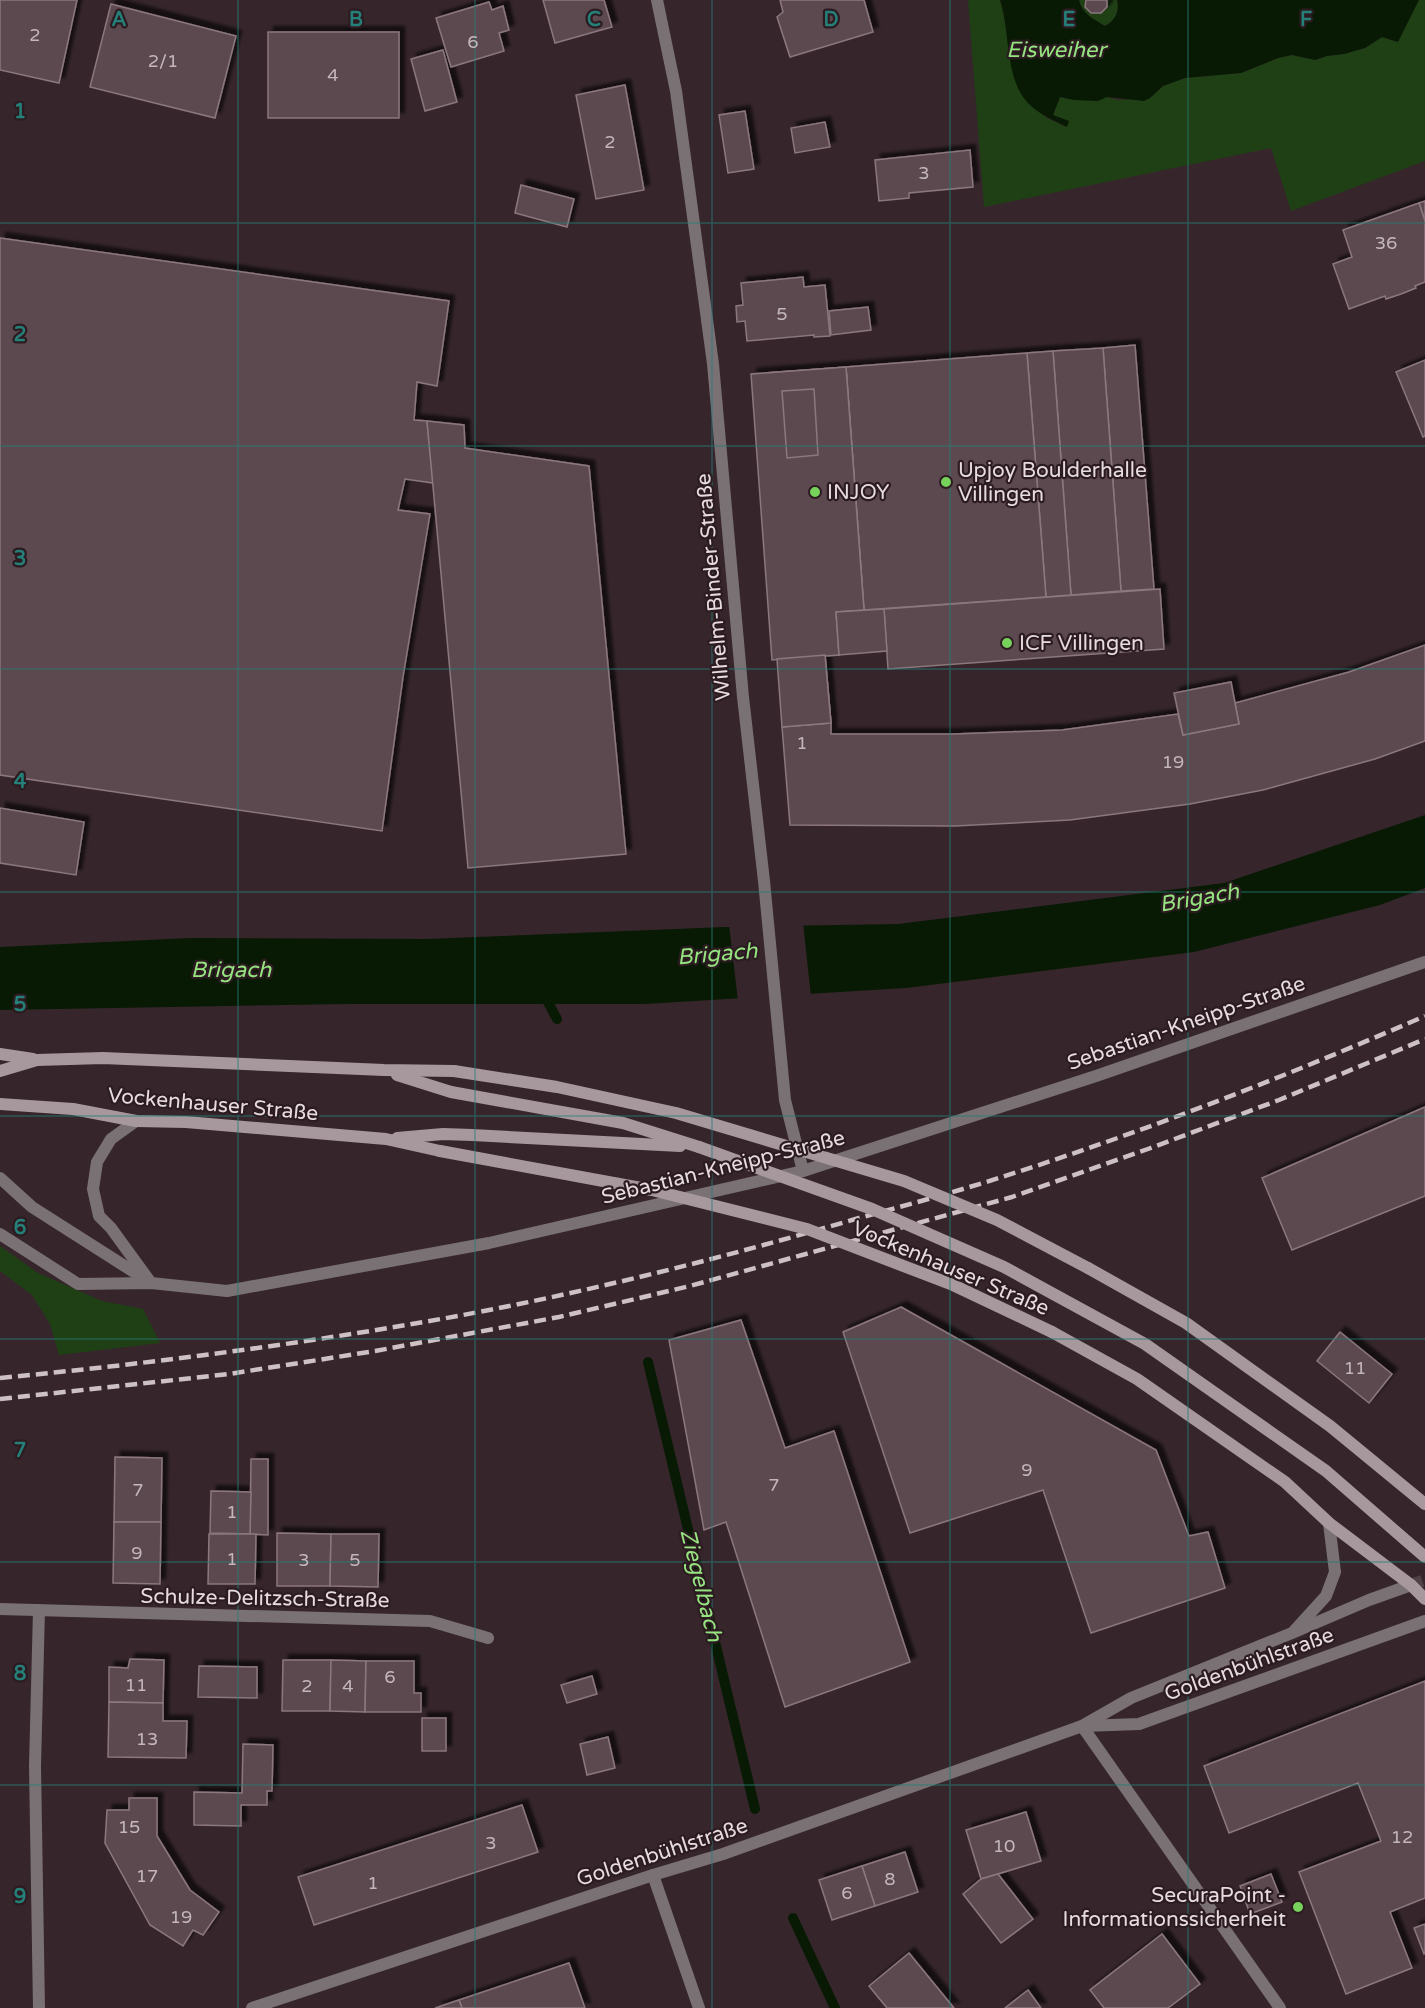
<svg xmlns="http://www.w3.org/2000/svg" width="1425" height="2008" font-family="'Varela Round',sans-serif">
  <defs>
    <filter id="shadow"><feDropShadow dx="5.5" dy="-5.5" stdDeviation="1.5" flood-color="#0009"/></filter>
  </defs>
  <rect width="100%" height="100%" fill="#36262c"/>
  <g fill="#1f4015">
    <path d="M968 0H1000L1027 102 1047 118 1066 127 1068 121 1053 115 1060 97 1074 100 1107 97 1117 100 1150 98 1163 86 1185 78 1241 73 1278 58 1292 55 1315 60 1327 56 1344 54 1365 48 1382 37 1397 42 1416 3 1419 0H1425V161L1291 211 1271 148 984 207Z"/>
    <path d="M1079 0H1117C1120 11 1115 21 1105 26 1094 19 1082 14 1079 0Z"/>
    <path d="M0 1246 38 1273 102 1301 143 1309 160 1343 59 1355 50 1324 32 1295 0 1271Z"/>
  </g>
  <g fill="#081a04">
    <path d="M1000 0H1079C1082 14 1094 19 1105 26 1115 21 1120 11 1117 0H1419L1398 42 1382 37 1365 48 1344 54 1327 56 1315 60 1292 55 1278 58 1241 73 1185 78 1163 86 1150 98 1144 101 1107 97 1098 101 1074 100 1060 97 1053 115 1069 121 1067 127C1053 120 1038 114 1027 102 1005 78 1010 30 1000 0Z"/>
    <path d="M1425 815V888L1380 905 1194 952 906 988 645 1004H348L0 1010V947L190 938 426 939 725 927 898 924 1224 883Z"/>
  </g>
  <path fill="#36262c" d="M803 922 811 997 738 1001 729 924Z"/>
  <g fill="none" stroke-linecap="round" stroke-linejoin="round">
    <g stroke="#081a04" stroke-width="10">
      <path d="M543 993 557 1019"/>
      <path d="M648 1362 755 1809"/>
      <path d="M793 1918 835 2008"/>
    </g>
  </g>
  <g fill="#5c4a50" stroke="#8b777d" stroke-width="1.5" filter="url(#shadow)">
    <path d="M0 0H77L59 83 0 70Z"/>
    <path d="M543 0H604L612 27 555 43Z"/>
    <path d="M780 0H864L873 32 790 57 777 17 783 12Z"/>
    <path d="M1086 0H1107V7L1101 13H1091L1085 7Z"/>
    <path d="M489 2 492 10 503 6 509 30 499 33 504 51 451 67 436 18Z"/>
    <path d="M111 4 236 36 215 118 90 87Z"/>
    <rect x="268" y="32" width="131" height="86"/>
    <path d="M443 50 457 102 425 111 411 59Z"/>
    <path d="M625 85 644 190 596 199 576 95Z"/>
    <path d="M745 111 754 169 728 173 719 115Z"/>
    <path d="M825 122 830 147 795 153 791 128Z"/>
    <path d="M970 150 973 187 909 193V198L879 201 875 160Z"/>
    <path d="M521 185 574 199 567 227 515 213Z"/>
    <path d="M1425 201V221L1419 203Z"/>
    <path d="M1419 203 1425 221V282L1415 286 1416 288 1401 294 1386 299 1385 296 1349 309 1333 264 1352 257 1343 230Z"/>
    <path d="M0 238 449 301 437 386 417 382 414 420 427 421 433 483 405 479 398 510 430 514 403 677 382 831 0 775Z"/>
    <path d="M803 277 804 287 825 285 830 336 814 337V335L747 341 745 321 737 322 736 306 743 305 741 283Z"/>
    <path d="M868 307 871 330 831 335 829 311Z"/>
    <path d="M1135 345 1154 589 1121 591 1103 348Z"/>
    <path d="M1103 348 1121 591 1071 595 1053 351Z"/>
    <path d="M1053 351 1071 595 1046 597 1027 353Z"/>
    <path d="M1027 353 1046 597 864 610 846 367Z"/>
    <path d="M1425 360V436L1423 437 1396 372Z"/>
    <path d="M846 367 864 610 836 612 839 655H825L831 723 819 724 814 656 788 658 767 373Z"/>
    <path d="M846 367 864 610 836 612 839 655 772 660 751 374Z"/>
    <path d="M814 389 818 455 787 458 782 391Z"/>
    <path d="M427 421 464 425 465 448 589 466 626 854 468 868Z"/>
    <path d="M1160 589 1164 649 888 669 884 609Z"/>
    <path d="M884 609 887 651 839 655 836 612Z"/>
    <path d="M1425 645V741L1375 759 1263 790 1190 804 1070 820 955 826 790 825 782 727 831 723V734H954L1062 730 1178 714 1183 735 1239 724 1235 703 1349 672Z"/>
    <path d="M825 655 831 723 782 727 777 659Z"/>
    <path d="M1231 682 1239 724 1183 735 1174 693Z"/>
    <path d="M0 808 84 822 76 875 0 863Z"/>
    <path d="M1425 1107V1196L1292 1250 1262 1178Z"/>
    <path d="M901 1307 1156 1450 1189 1536 1208 1532 1225 1588 1091 1633 1043 1490 910 1533 843 1332Z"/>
    <path d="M741 1320 785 1448 834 1431 910 1662 785 1707 726 1522 704 1530 669 1340Z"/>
    <path d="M1340 1332 1392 1374 1369 1403 1317 1361Z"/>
    <path d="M115 1457 162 1458 161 1522H114Z"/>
    <path d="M251 1459H268V1535L250 1534Z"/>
    <path d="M211 1491 251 1492 250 1534 210 1533Z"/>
    <path d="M114 1522H161L160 1584 113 1583Z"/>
    <path d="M277 1533 331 1534 330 1586H277Z"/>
    <path d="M209 1534H256L255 1584H208Z"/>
    <path d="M331 1534H379L378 1587 330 1586Z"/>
    <path d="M130 1659 164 1660 163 1703 109 1702V1667L128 1668Z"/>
    <path d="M283 1660H331L330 1711H282Z"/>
    <path d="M331 1660 366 1661 365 1712 330 1711Z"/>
    <path d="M366 1661H414V1693H421V1712H365Z"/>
    <path d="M199 1666 257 1667V1698L198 1697Z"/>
    <path d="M592 1676 597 1694 567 1703 561 1685Z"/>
    <path d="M1425 1681V1898L1390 1912 1412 1968 1346 1994 1299 1872 1381 1841 1358 1783 1229 1833 1204 1766Z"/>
    <path d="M109 1702 163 1703V1721H187L186 1758 108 1757Z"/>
    <rect x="422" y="1718" width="24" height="33"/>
    <path d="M608 1737 615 1768 587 1775 580 1744Z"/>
    <path d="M243 1744 273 1745 272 1791H267V1805H241V1826L194 1825V1792L242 1793Z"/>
    <path d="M129 1798H157V1836L190 1890 219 1912 203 1935 193 1930 183 1946 150 1925 105 1843 107 1810H129Z"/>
    <path d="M522 1805 538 1852 314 1925 298 1877Z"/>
    <path d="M1026 1812 1041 1861 981 1879 966 1830Z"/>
    <path d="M905 1852 918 1892 875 1906 862 1866Z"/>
    <path d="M862 1866 875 1906 832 1920 819 1880Z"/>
    <path d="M998 1874 1033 1919 1001 1943 963 1894 981 1879Z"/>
    <path d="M1271 1874 1282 1902 1250 1914 1240 1886Z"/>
    <path d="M1425 1924V1953L1424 1954 1414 1928Z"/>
    <path d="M1162 1934 1200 1984 1168 2008H1104L1090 1990Z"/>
    <path d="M909 1953 954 2008H887L869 1986Z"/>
    <path d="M569 1963 585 2008H462L459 2000Z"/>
    <path d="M1028 1990 1041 2008H1005Z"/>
    <path d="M459 2000 462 2008H435Z"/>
  </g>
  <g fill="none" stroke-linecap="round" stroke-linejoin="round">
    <path stroke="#504147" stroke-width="12" stroke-dasharray="12 6" stroke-linecap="butt" d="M1411 1585 1425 1580"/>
    <g stroke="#7a7174" stroke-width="12">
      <path d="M657 0 676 91 713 364 743 697 764 881 785 1100 803 1171"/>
      <path d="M136 1121 111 1139 97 1162 93 1189 99 1216 111 1228 151 1283"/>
      <path d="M0 1178 32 1207 145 1279"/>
      <path d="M0 1234 78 1284 151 1283 227 1291 489 1243 803 1171 1096 1076 1425 962"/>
      <path d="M0 1609 430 1621 488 1638"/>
      <path d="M1082 1726 1280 2008"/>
      <path d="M653 1875 699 2008"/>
      <path d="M39 2008 35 1766 39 1610"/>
    </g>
    <g stroke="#7a7174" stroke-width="12">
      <path d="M1295 1630 1326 1596 1335 1572 1329 1523"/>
      <path d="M1083 1726 1139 1724 1425 1621"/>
      <path d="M252 2008 653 1875 723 1854 1082 1726 1131 1698 1292 1633 1369 1600 1411 1585"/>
    </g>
    <g stroke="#a7989d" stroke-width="12">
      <path d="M0 1054 33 1059"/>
      <path d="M0 1071 37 1060 103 1058 384 1070 454 1071"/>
      <path d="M397 1075 451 1092 623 1123 699 1147"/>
      <path d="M0 1104 73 1109 136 1121 186 1122 386 1139 440 1151"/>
      <path d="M397 1138 443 1134 472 1135 680 1146"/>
      <path d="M1088 1268 1186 1323 1330 1426 1425 1504"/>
      <path d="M1052 1332 1137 1379 1285 1482 1329 1523 1411 1585 1425 1599"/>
    </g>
    <g stroke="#cdc1c5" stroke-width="4.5" stroke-dasharray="12 6" stroke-linecap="butt">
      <path d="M0 1378C155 1363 310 1343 463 1315 597 1290 729 1256 859 1218 907 1205 955 1192 1002 1177 1146 1131 1287 1076 1425 1016"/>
      <path d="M0 1399 229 1374 375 1351 559 1317 690 1286 1012 1197 1148 1149 1279 1100 1425 1039"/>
    </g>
    <g stroke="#a7989d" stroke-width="12">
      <path d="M454 1071 557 1087 676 1113 904 1181 997 1220 1088 1268"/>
      <path d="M699 1147 872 1209 1004 1267 1145 1344 1326 1471 1425 1557"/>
      <path d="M440 1151 652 1190 807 1229 953 1285 1052 1332"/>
    </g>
  </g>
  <path fill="none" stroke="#248079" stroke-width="1.5" stroke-opacity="0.55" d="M238 0V2008M475 0V2008M712 0V2008M950 0V2008M1188 0V2008M0 223H1425M0 446H1425M0 669H1425M0 892H1425M0 1116H1425M0 1339H1425M0 1562H1425M0 1785H1425"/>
  <g fill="#76d25a" stroke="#2c1c22" stroke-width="2">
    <circle cx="946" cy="482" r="6"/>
    <circle cx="815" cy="492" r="6"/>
    <circle cx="1007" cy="643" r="6"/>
    <circle cx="1298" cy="1907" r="6"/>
  </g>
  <g text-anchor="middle" stroke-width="4.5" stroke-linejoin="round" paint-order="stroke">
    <g font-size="18" fill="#c4b7bb">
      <text x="35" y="41">2</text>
      <text x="473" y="48">6</text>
      <text x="163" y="67">2/1</text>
      <text x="333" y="81">4</text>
      <text x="610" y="148">2</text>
      <text x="924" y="179">3</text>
      <text x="1386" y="249">36</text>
      <text x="782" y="320">5</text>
      <text x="802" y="749">1</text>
      <text x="1173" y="768">19</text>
      <text x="1355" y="1374">11</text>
      <text x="1027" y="1476">9</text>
      <text x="774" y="1491">7</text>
      <text x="138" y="1496">7</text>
      <text x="232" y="1518">1</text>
      <text x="137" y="1559">9</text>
      <text x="232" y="1565">1</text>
      <text x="304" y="1566">3</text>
      <text x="355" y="1566">5</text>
      <text x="390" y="1683">6</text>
      <text x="136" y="1691">11</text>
      <text x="307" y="1692">2</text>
      <text x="348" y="1692">4</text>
      <text x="147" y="1745">13</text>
      <text x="129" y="1833">15</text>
      <text x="1402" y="1843">12</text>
      <text x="491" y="1849">3</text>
      <text x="1004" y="1852">10</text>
      <text x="147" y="1882">17</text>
      <text x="890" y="1885">8</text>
      <text x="373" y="1889">1</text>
      <text x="847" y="1899">6</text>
      <text x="181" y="1923">19</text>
    </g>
    <g font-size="21" fill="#e6dbdf" stroke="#2c1c22" text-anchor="start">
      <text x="958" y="477">Upjoy Boulderhalle<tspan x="958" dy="24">Villingen</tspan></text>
      <text x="827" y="499">INJOY</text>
      <text x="1019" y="650">ICF Villingen</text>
      <text x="1286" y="1902" text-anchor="end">SecuraPoint -<tspan x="1286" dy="24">Informationssicherheit</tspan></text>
    </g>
    <g font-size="21" fill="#e6dbdf" stroke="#2c1c22">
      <text transform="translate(713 587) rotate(-95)" y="7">Wilhelm-Binder-Straße</text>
      <text transform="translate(1186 1023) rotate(-19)" y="7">Sebastian-Kneipp-Straße</text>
      <text transform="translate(213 1104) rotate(5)" y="7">Vockenhauser Straße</text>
      <text transform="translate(723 1167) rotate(-14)" y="7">Sebastian-Kneipp-Straße</text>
      <text transform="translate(951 1268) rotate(23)" y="7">Vockenhauser Straße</text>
      <text transform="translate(265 1598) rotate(1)" y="7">Schulze-Delitzsch-Straße</text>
      <text transform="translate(1249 1664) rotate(-20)" y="7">Goldenbühlstraße</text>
      <text transform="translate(662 1852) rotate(-18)" y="7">Goldenbühlstraße</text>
    </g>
    <g font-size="22" font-style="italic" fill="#96e480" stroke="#2c1c22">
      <text x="1056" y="57">Eisweiher</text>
      <text transform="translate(1199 897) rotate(-10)" y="8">Brigach</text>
      <text transform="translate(717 953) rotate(-5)" y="8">Brigach</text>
      <text x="231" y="977">Brigach</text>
      <text transform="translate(702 1585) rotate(76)" y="8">Ziegelbach</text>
    </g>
  </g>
  <g font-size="20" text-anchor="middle" font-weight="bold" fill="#248079" stroke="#2c1c22" stroke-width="4.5" stroke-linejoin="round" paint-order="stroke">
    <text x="119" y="26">A</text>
    <text x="356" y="26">B</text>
    <text x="594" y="26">C</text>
    <text x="831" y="26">D</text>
    <text x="1069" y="26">E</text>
    <text x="1306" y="26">F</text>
    <text x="20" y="118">1</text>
    <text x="20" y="341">2</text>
    <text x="20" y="565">3</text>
    <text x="20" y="788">4</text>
    <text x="20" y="1011">5</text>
    <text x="20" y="1234">6</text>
    <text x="20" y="1457">7</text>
    <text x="20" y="1680">8</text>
    <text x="20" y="1903">9</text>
  </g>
</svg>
